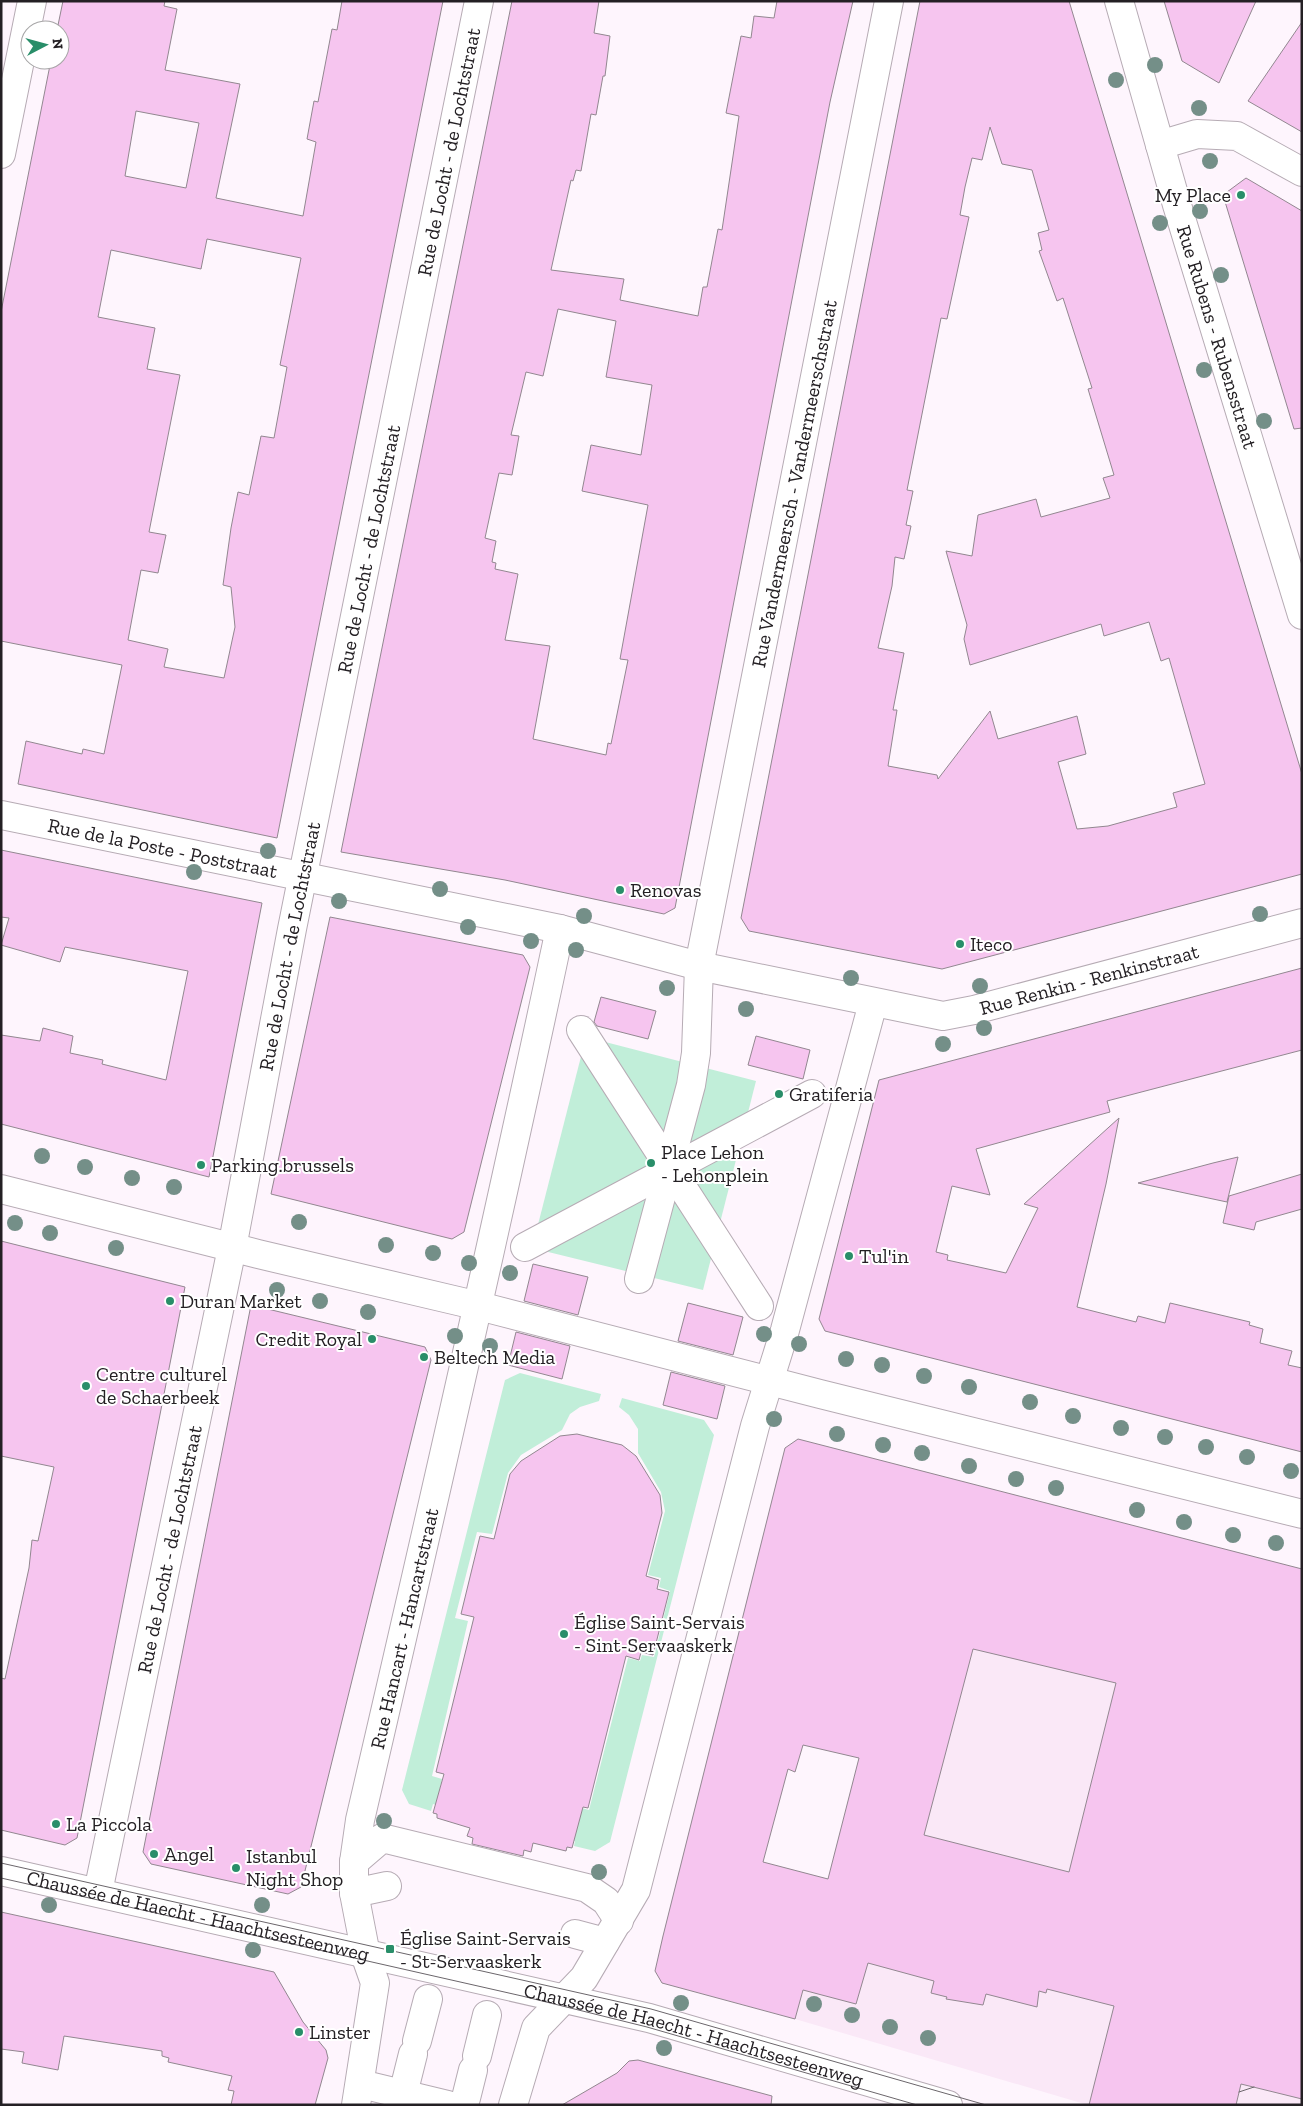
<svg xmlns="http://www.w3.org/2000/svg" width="1303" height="2106" font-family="'Zilla Slab',serif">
  <rect width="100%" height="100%" fill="#fef5fd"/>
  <path fill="#fae8f7" d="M1235 1552 1302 1569V2105H1088L795 2019 810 1967 903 1587Z"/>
  <g fill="#c1eed9">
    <path d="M586 1037 756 1081 703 1290 532 1248Z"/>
    <path d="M520 1373 601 1394 599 1401 580 1407 570 1414 562 1430 521 1455 508 1473 492 1534 477 1532 455 1618 468 1621 432 1776 442 1779 436 1805 433 1804 431 1811 409 1804 402 1790 505 1380Z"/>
    <path d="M622 1398 704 1420 714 1435 610 1842 595 1851 574 1846 575 1841 569 1840 578 1807 589 1810 628 1658 640 1661 642 1655 654 1657 670 1591 659 1587 661 1578 648 1575 665 1511 661 1492 638 1453V1429L629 1415 619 1407Z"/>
  </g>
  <g fill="#f6c5ef" stroke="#928790" fill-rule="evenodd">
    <path d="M63 1H165L164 6 177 9 165 70 240 84 216 198 303 216 316 142 307 139 314 101 318 102 332 29 337 30 342 1H443L277 838 18 784 26 741 82 754 83 749 104 754 122 665 1 641V312L51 60H60V30H57ZM136 111 199 123 186 188 125 176ZM207 239 301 258 280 365 287 367 274 438 261 436 249 495 238 492 231 528 223 585 231 587 235 627 224 678 164 667 168 649 128 640 141 570 158 573 166 535 149 532 180 375 147 369 155 328 98 317 111 250 201 269Z"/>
    <path d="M512 1H599L594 33 610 36 605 76H603L596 115 591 114 581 171 576 170 573 181 571 180 551 270 624 279 620 300 698 316 703 287H707L718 229 722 230 739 116 726 113 741 36 751 38 754 16 774 18 777 1H853L830 102 675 908 664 914 505 880 341 852ZM558 309 616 321 606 377 652 385 641 455 591 445 582 491 648 505 620 659 628 660 611 744 608 743 606 755 533 739 550 646 505 640 518 574 495 569 496 563 492 562 496 541 485 538 499 473 512 475 519 436 511 435 526 372 543 376Z"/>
    <path d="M920 1H1069L1302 774V874L942 969 749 931 741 918ZM990 127 1002 164 1032 170 1049 230 1038 233 1042 250 1039 251 1057 301 1063 298 1092 388 1088 389 1114 475 1103 478 1110 498 1041 517 1036 499 978 515 972 556 946 551 967 625 964 639 970 665 1101 624 1104 636 1149 622 1161 661 1169 658 1205 784 1173 793 1177 807 1108 826 1077 829 1058 762 1086 754 1077 716 998 739 990 711 938 779 937 775 888 766 897 710H893L904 653 878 648 892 586 895 557 904 559 911 526 906 525 913 491 907 490 941 318 947 319 969 217 960 215 965 187 972 158 982 160Z"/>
    <path d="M1164 1H1256L1219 83 1182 61Z"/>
    <path d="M1302 22V132L1248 101Z"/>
    <path d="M1246 178 1302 211V428L1294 429 1223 195Z"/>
    <path d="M1 850 262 903 209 1177 1 1124V1035L40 1041 43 1028 73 1036 70 1053 103 1060 102 1064 166 1080 188 971 65 947 60 962 1 945 9 918 1 917Z"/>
    <path d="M330 917 523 955 530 967 464 1232 452 1239 271 1194Z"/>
    <path d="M1302 968V1050L1107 1101 1110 1112 976 1149 990 1195 952 1186 936 1252 948 1255 947 1260 1006 1273 1038 1208 1024 1204 1119 1118 1106 1184 1077 1307 1136 1322 1138 1316 1165 1323 1170 1303 1250 1322 1249 1325 1263 1329 1260 1343 1292 1351 1288 1365 1302 1368V1452L825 1331 819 1319 879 1080Z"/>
    <path d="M601 997 656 1011 648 1039 597 1026 594 1022Z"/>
    <path d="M756 1036 810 1050 803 1079 748 1065Z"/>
    <path d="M1238 1157 1227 1202 1138 1183 1213 1163Z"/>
    <path d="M1302 1174V1209L1256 1222 1254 1230 1223 1223 1229 1196Z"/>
    <path d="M1 1241 185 1287 77 1838 65 1845 1 1830V1678L5 1679 29 1568 32 1540 38 1541 54 1467 1 1456Z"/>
    <path d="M533 1264 588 1277 578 1315 524 1301Z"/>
    <path d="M688 1303 743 1317 733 1355 678 1341Z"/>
    <path d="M251 1305 425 1347 431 1360 301 1887 288 1894 151 1864 143 1852Z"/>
    <path d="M516 1332 570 1346 562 1379 508 1365Z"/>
    <path d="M671 1372 725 1386 717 1419 663 1405Z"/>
    <path d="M577 1434 622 1445 636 1456 660 1495 662 1513 646 1576 659 1580 657 1589 669 1592 653 1655 641 1652 639 1660 626 1656 588 1808 583 1807 572 1848 567 1847 566 1851 533 1843 531 1852 524 1850 523 1856 472 1844 473 1838 467 1836 470 1828 437 1818V1814L433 1813 444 1774 436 1772 474 1617 461 1614 480 1536 494 1539 510 1474 521 1461 560 1436Z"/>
    <path d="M798 1439 1302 1569V2099L1241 2084 1236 2105H1089L1114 2006 1047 1989 1046 1993 1039 1991 1037 2007 986 1994 983 2005 946 1999 947 1997 931 1993 934 1981 868 1963 856 2004 803 1990 795 2019 662 1983 655 1971 663 1936 785 1448ZM973 1649 1116 1683 1069 1872 924 1835ZM803 1745 859 1758 828 1879 763 1862 788 1769 795 1772Z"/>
    <path d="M1 1912 274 1972 303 2022 326 2050 328 2058 315 2105H231L234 2091 228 2090 232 2076 168 2062 169 2058 162 2056V2051L64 2036 58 2070 22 2063 24 2052 1 2049Z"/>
    <path d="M638 2060 772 2096 771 2105H562L617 2073 629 2061Z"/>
  </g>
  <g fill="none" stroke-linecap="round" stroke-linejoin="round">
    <g stroke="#b6abb4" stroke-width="30">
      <g id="minor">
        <path id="s1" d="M1119 1 1177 205 1302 615"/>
        <path d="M1160 145 1197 134 1237 136 1302 172"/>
        <path d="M1 154 32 1"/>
        <path id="s2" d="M1 815 560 929 699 966 943 1016 974 1010 1302 923"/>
        <path d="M581 1030 759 1306"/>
        <path d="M1 1189 258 1254 479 1306 820 1394 1302 1514"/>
        <path d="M525 1247 812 1094"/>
        <path id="s3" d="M639 1279 691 1085 696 1053 699 966 889 1"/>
        <path d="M354 1862 382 1838 587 1888 606 1901 619 1921"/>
        <path id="s4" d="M1 1871 649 2018 948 2105"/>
        <path id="s5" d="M98 1892 232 1248 292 929 479 1"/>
        <path d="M354 1893 387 1886"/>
        <path d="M575 1934 605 1942"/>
        <path d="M417 2041 428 1999"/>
        <path d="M477 2056 487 2015"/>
        <path d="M406 2082 413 2054"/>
        <path d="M361 2084 448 2105"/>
        <path d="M466 2098 473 2070"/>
        <path id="s6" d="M356 2105 375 1983 367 1960 354 1893V1862L360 1820C429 1523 497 1227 560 929"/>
        <path d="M513 2105 536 2028 584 1978 636 1890 755 1426 785 1330 873 1003"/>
      </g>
    </g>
    <use href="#minor" stroke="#fff" stroke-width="28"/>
    <g stroke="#6b666b" stroke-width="1">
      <path d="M1 1863 651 2009 986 2105"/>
      <path d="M1 1878 522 1996 647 2027 917 2105"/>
      <path d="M1239 2092 1254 2087"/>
    </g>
  </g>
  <g fill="#748f88">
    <circle cx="1155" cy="65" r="8"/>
    <circle cx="1116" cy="80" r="8"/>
    <circle cx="1199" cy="108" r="8"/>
    <circle cx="1210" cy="161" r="8"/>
    <circle cx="1200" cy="211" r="8"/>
    <circle cx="1160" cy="223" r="8"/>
    <circle cx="1221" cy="275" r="8"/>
    <circle cx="1204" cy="370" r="8"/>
    <circle cx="1264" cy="421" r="8"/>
    <circle cx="268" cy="851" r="8"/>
    <circle cx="194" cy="872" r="8"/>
    <circle cx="440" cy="889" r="8"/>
    <circle cx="339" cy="901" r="8"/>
    <circle cx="1260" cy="914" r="8"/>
    <circle cx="584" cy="916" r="8"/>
    <circle cx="468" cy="927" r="8"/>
    <circle cx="531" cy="941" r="8"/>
    <circle cx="576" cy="950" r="8"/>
    <circle cx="851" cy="978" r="8"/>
    <circle cx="980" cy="986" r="8"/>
    <circle cx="667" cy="988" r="8"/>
    <circle cx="746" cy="1009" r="8"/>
    <circle cx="984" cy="1028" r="8"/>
    <circle cx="943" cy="1044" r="8"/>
    <circle cx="42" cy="1156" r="8"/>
    <circle cx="85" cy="1167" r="8"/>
    <circle cx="132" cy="1178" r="8"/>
    <circle cx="174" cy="1187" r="8"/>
    <circle cx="299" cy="1222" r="8"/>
    <circle cx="15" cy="1223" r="8"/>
    <circle cx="50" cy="1233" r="8"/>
    <circle cx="386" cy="1245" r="8"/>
    <circle cx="116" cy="1248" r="8"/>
    <circle cx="433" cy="1253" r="8"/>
    <circle cx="469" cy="1263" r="8"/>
    <circle cx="510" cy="1273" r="8"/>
    <circle cx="277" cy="1290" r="8"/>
    <circle cx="320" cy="1301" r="8"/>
    <circle cx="368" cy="1312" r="8"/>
    <circle cx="764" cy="1334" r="8"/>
    <circle cx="455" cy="1336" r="8"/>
    <circle cx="799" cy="1344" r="8"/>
    <circle cx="490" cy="1346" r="8"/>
    <circle cx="846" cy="1359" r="8"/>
    <circle cx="882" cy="1365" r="8"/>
    <circle cx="924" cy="1376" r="8"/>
    <circle cx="969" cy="1387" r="8"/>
    <circle cx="1030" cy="1402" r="8"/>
    <circle cx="1073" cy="1416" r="8"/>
    <circle cx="774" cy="1419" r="8"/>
    <circle cx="1121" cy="1428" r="8"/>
    <circle cx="837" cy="1434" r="8"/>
    <circle cx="1165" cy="1437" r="8"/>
    <circle cx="883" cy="1445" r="8"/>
    <circle cx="1206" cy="1447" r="8"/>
    <circle cx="922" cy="1453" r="8"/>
    <circle cx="1247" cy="1457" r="8"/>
    <circle cx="969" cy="1466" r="8"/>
    <circle cx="1291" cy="1471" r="8"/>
    <circle cx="1016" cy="1479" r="8"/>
    <circle cx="1056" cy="1488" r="8"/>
    <circle cx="1137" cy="1510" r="8"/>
    <circle cx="1184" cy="1522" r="8"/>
    <circle cx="1233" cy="1535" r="8"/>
    <circle cx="1276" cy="1543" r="8"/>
    <circle cx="384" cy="1821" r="8"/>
    <circle cx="599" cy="1872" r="8"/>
    <circle cx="49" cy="1905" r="8"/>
    <circle cx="262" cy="1905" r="8"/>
    <circle cx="253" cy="1950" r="8"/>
    <circle cx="681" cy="2003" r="8"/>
    <circle cx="814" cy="2004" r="8"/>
    <circle cx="852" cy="2015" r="8"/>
    <circle cx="890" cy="2027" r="8"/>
    <circle cx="928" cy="2038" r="8"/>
    <circle cx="664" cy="2048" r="8"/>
  </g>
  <g fill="#298e69" stroke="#fff" stroke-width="2">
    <circle cx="1241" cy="195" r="5"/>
    <circle cx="620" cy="890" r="5"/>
    <circle cx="960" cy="944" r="5"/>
    <circle cx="779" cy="1094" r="5"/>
    <circle cx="651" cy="1163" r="5"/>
    <circle cx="201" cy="1165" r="5"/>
    <circle cx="849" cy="1256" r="5"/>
    <circle cx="170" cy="1301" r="5"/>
    <circle cx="372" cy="1339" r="5"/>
    <circle cx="424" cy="1357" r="5"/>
    <circle cx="86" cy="1386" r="5"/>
    <circle cx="564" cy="1634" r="5"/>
    <circle cx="56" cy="1824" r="5"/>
    <circle cx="154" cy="1854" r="5"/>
    <circle cx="236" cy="1868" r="5"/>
    <rect x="385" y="1944" width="10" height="10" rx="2.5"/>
    <circle cx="299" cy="2032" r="5"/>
  </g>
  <g text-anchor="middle" stroke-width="4" stroke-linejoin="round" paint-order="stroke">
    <g font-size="20" fill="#242024" stroke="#fff">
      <text dy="7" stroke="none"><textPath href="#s5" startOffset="1775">Rue de Locht - de Lochtstraat</textPath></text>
      <text dy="7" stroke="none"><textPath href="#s1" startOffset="350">Rue Rubens - Rubensstraat</textPath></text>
      <text dy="7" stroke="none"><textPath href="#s3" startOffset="812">Rue Vandermeersch - Vandermeerschstraat</textPath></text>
      <text dy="7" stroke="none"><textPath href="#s5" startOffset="1370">Rue de Locht - de Lochtstraat</textPath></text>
      <text dy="7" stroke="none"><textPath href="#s2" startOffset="165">Rue de la Poste - Poststraat</textPath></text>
      <text dy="7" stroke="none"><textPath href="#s5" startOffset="965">Rue de Locht - de Lochtstraat</textPath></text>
      <text dy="7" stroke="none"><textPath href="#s2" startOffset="1114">Rue Renkin - Renkinstraat</textPath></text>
      <text dy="7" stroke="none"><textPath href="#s5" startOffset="350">Rue de Locht - de Lochtstraat</textPath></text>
      <text dy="7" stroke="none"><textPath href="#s6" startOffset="486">Rue Hancart - Hancartstraat</textPath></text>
      <text dy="7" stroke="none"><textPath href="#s4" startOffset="202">Chaussée de Haecht - Haachtsesteenweg</textPath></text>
      <text dy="7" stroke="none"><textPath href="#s4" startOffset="712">Chaussée de Haecht - Haachtsesteenweg</textPath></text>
    </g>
    <g font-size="20" fill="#242024" stroke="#fff" text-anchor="start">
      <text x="1231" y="202" text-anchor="end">My Place</text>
      <text x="630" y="897">Renovas</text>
      <text x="970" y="951">Iteco</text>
      <text x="789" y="1101">Gratiferia</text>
      <text x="661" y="1159">Place Lehon<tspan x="661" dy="23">- Lehonplein</tspan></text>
      <text x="211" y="1172">Parking.brussels</text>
      <text x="859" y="1263">Tul'in</text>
      <text x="180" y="1308">Duran Market</text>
      <text x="362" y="1346" text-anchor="end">Credit Royal</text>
      <text x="434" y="1364">Beltech Media</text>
      <text x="96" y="1381">Centre culturel<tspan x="96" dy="23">de Schaerbeek</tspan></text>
      <text x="574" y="1629">Église Saint-Servais<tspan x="574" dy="23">- Sint-Servaaskerk</tspan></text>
      <text x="66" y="1831">La Piccola</text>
      <text x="164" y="1861">Angel</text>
      <text x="246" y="1863">Istanbul<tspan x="246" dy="23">Night Shop</tspan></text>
      <text x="400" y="1945">Église Saint-Servais<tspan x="400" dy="23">- St-Servaaskerk</tspan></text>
      <text x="309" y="2039">Linster</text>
    </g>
  </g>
  <rect width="1303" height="2106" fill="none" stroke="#242024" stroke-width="5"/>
  <g transform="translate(45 45) rotate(84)"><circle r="24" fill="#ffffff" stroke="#a7a6a7"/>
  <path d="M0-4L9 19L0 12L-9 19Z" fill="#298e69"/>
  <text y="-8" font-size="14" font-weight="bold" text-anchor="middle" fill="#242024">N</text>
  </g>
</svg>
